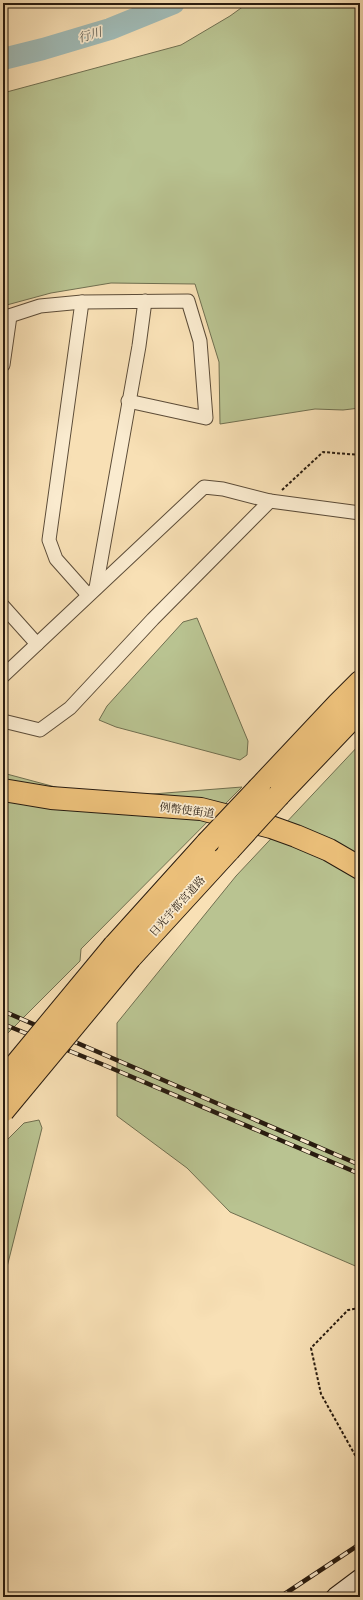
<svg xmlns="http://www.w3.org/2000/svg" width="363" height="1600" font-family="Alegreya,'Noto Serif JP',serif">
  <rect width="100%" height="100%" fill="#f8e0b5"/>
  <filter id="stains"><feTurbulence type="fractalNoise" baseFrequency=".005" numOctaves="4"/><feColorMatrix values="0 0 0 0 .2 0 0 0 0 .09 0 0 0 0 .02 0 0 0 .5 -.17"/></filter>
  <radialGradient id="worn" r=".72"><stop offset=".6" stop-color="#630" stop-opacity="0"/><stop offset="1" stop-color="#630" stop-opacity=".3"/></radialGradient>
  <g fill="#b9c391" stroke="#706f50">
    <path d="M248 3H360V408L343 410 315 409 220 424 219 362 195 284 111 283 51 293 3 306V93L181 45 230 16Z"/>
    <path d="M197 618 248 741 247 755 240 760 116 727 99 720 107 706 183 622Z"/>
    <path d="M360 744V1268L230 1212 187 1168 117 1116V1023L236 876Z"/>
    <path d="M3 773 74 792 76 800 242 787 81 949 80 961 3 1038Z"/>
    <path d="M39 1120 42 1128 7 1267 3 1280V1144L24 1123Z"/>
  </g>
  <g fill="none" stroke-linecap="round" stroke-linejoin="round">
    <path stroke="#a0bbb7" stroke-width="22" d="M3 59 43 49 110 29 174 3"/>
    <g stroke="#5c4c38" stroke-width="15">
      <g id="street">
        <path d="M82 302 49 540 56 559 88 595"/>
        <path d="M3 318 40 306 82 302 188 301 200 341 206 418 128 401"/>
        <path d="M3 365 10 316"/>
        <path d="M96 588 139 346 145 301"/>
        <path d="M3 606 37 644"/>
        <path d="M3 676 204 487 223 489 270 501 360 513"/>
        <path d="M3 721 40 730 70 708 153 619 270 501"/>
      </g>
    </g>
    <g stroke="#281b0f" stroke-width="21">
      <path id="secondary" d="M336 1597 360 1579"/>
    </g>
    <g stroke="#281b0f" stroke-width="24">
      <g id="highway">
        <path d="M259 788 338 704 360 682"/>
        <path d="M3 790 51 798 201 809 271 827 296 836 329 850 360 868"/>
        <path d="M279 795 360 710"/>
        <path d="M114 946 207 843"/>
        <path d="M130 958 229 850"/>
      </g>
    </g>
    <g stroke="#281b0f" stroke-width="2" stroke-dasharray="3 2" stroke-linecap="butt">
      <path d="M282 490 323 452 360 455"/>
      <path d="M360 1308 348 1310 311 1348 321 1394 360 1464"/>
    </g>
    <use href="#street" stroke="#faebcf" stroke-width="13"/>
    <use href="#secondary" stroke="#faebcf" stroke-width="19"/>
    <use href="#highway" stroke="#ecc07a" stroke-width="22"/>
    <g stroke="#281b0f" stroke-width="4.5">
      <g id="rail">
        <path d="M3 1011 360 1165"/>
        <path d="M3 1024 104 1065 360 1174"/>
        <path d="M280 1597 360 1544"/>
      </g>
    </g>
    <use href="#rail" stroke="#faebcf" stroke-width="3" stroke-dasharray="9" stroke-linecap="butt"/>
    <g stroke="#281b0f" stroke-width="24" stroke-linecap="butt">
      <g id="highway-bridge">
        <path d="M207 843 259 788"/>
        <path d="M229 850 279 795"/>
        <path d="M3 1080 114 946"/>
        <path d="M3 1111 130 958"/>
      </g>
    </g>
    <use href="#highway-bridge" stroke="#ecc07a" stroke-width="22"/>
  </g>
  <g text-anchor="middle" stroke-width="3.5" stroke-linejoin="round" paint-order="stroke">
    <g font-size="11" fill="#281b0f" stroke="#faebcf">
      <text transform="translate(187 810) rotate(7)" y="4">例幣使街道</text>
      <text transform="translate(177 906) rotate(-48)" y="4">日光宇都宮道路</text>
    </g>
    <g font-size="12" font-style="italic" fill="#52534a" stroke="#faebcf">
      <text transform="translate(90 35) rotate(-16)" y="4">行川</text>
    </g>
  </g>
  <rect width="363" height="1600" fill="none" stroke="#f8e0b5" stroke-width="16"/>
  <rect x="4" y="4" width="355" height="1592" fill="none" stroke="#281b0f" stroke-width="2"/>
  <rect x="8" y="8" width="347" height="1584" fill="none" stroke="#281b0f"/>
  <rect width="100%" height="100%" filter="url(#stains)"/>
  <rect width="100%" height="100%" fill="url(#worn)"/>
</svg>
